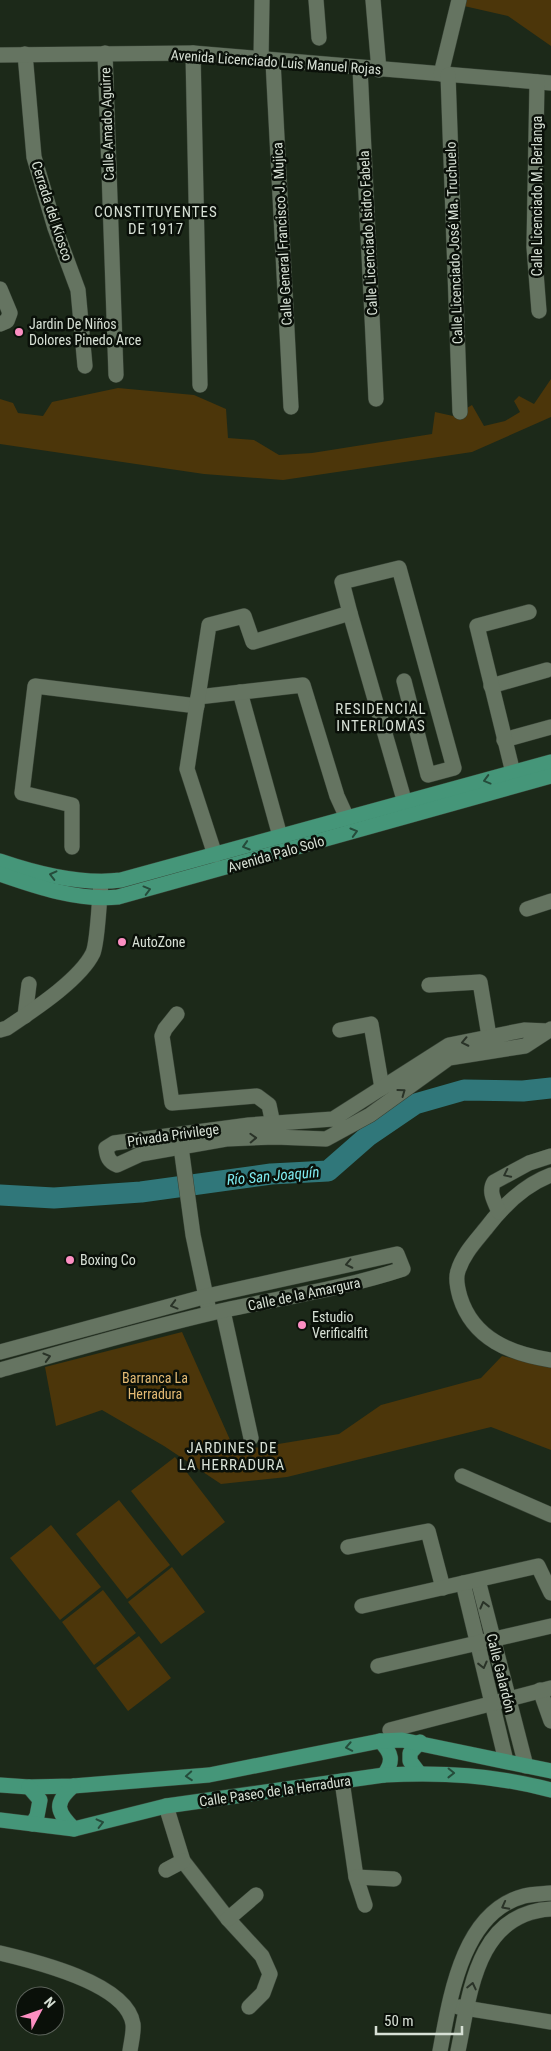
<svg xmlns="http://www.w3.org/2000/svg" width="551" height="2051" font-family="'Roboto Condensed',sans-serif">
  <rect width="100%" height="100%" fill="#1c2919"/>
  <g fill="#4c360a">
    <path d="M467 0H551V46L508 16 464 6Z"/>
    <path d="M551 379V417L472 452 283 480 204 474 0 444V399L13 403 18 413 43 416 52 402 118 388 194 395 226 409 228 438 254 440 279 455 312 453 432 434 435 412 453 416 472 405 484 426 505 421 520 412 514 401 519 396 534 404Z"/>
    <path d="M182 1332 235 1451 339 1434 381 1405 481 1378 502 1356 551 1366V1450L491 1427 287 1477 221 1484 164 1446 102 1410 56 1426 45 1367Z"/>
    <path d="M175 1457 225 1522 182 1556 131 1491Z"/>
    <path d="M119 1500 170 1565 127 1599 76 1534Z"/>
    <path d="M51 1525 101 1587 60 1620 10 1558Z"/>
    <path d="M172 1567 205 1612 161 1644 128 1602Z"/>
    <path d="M103 1590 136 1633 94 1665 62 1622Z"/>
    <path d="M139 1636 171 1678 128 1711 96 1668Z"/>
  </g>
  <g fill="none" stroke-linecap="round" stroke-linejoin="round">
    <path stroke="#30777a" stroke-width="21" d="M0 1195 54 1198 141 1192 271 1174 328 1171 368 1136 415 1104 464 1090 523 1091 551 1088"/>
    <g stroke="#384336" stroke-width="16">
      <g id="minor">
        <path d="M316 0 319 38"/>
        <path d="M373 0 379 70"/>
        <path d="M105 53 116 375"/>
        <path d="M193 53 200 385"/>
        <path d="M25 54 34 157 55 228 78 290 85 366"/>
        <path d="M0 55 193 53 551 83"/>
        <path d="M261 60 262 0"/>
        <path d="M273 61 291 407"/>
        <path d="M360 68 376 399"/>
        <path d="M441 74 459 0"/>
        <path d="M448 75 460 412"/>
        <path d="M537 82 534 247 539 311"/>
        <path d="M0 289 10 313 7 321 0 324"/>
        <path d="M350 613 405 803"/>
        <path d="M491 686 547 670"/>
        <path d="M240 692 280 836"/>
        <path d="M198 697 303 685 337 796 347 818"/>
        <path d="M504 740 551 727"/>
        <path d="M516 785 477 626 529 612"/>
        <path d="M72 847V805L22 793 35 686 197 706"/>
        <path d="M215 855 187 769 209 625 244 616 253 642 350 613 342 582 399 568 454 768 428 775 404 681"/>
        <path d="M527 909 551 901"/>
        <path d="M429 985 480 982 489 1036"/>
        <path d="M177 1014 165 1029 162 1036 172 1103 257 1096 269 1105 273 1124"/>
        <path d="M25 1016 29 984"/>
        <path d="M0 1030 7 1028C32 1011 80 980 93 953 98 941 99 899 101 884"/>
        <path d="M340 1030 371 1024 382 1088"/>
        <path d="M548 1031 524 1030 449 1045 333 1119 249 1125 114 1143 106 1148C107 1157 109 1162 117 1165L141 1154 226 1139 275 1137 326 1139 370 1115 449 1058 525 1046 551 1029"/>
        <path d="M177 1139 181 1147 193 1235 208 1306"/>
        <path d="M551 1175C524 1185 504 1205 487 1227 476 1241 463 1254 458 1271 455 1279 458 1290 460 1297 473 1339 511 1354 551 1360"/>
        <path d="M499 1212C495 1202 488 1192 494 1182L529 1163 551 1156"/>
        <path d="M223 1311 251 1438"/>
        <path d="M0 1352 207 1296 397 1254 403 1269C345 1288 285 1297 225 1310 149 1327 75 1349 0 1370"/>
        <path d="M462 1476 551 1515"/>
        <path d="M348 1547 428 1531 443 1588"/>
        <path d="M478 1580 526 1766"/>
        <path d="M463 1583 506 1761"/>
        <path d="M362 1606 538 1566 551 1593"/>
        <path d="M378 1666 551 1626"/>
        <path d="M540 1690 551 1721"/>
        <path d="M390 1730 551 1688"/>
        <path d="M342 1781 356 1877 365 1905"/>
        <path d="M166 1806 183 1861 228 1919 262 1956 270 1974 263 1993 249 2007"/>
        <path d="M166 1870 183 1861"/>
        <path d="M356 1877 394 1879"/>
        <path d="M228 1919 256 1895"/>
        <path d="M0 1953C34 1961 127 1983 133 2024 134 2032 131 2043 130 2051"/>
        <path d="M459 2007 551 2022"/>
        <path d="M440 2051C450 1998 462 1912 524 1896 532 1894 542 1894 551 1893"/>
        <path d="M458 2051C470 1994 476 1913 551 1909"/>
      </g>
    </g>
    <g stroke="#384336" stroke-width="16">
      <g id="major">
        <path d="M0 861C38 874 81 885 121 880L551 762"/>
        <path d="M0 874C37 887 79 901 118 897L551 776"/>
        <path d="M380 1741C392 1753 394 1761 384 1775"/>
        <path d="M419 1773 410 1761V1753L420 1742"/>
        <path d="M0 1785 29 1787 73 1786 209 1775 380 1741 402 1740 551 1771"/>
        <path d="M73 1786C54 1803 56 1811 74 1829"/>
        <path d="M29 1787 40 1800 37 1816 32 1824"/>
        <path d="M0 1820 74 1829 166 1806 384 1775C443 1772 494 1775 551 1790"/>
      </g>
    </g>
    <use href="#minor" stroke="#657461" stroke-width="15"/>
    <use href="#major" stroke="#459679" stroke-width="15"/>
  </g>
  <defs><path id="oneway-chevron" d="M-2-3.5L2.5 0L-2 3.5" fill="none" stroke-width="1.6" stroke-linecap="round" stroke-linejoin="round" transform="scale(1.25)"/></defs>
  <g stroke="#254c3b">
    <use href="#oneway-chevron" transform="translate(487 780) rotate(165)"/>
    <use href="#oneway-chevron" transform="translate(354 832) rotate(-16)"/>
    <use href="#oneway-chevron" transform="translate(246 846) rotate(163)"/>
    <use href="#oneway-chevron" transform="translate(53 875) rotate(-166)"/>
    <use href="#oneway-chevron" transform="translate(147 890) rotate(-15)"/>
    <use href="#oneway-chevron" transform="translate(349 1747) rotate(169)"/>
    <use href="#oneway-chevron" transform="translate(451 1773) rotate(1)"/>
    <use href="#oneway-chevron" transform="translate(189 1776) rotate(176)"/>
    <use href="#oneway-chevron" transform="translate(100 1823) rotate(-14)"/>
  </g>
  <g stroke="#2a3328">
    <use href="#oneway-chevron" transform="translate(465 1042) rotate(168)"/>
    <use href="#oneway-chevron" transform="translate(402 1092) rotate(-36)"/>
    <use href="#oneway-chevron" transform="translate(253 1138) rotate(-2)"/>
    <use href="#oneway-chevron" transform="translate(507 1174) rotate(154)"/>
    <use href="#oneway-chevron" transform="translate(349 1264) rotate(168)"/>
    <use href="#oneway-chevron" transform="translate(174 1305) rotate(165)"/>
    <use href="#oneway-chevron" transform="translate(47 1357) rotate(-16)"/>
    <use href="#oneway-chevron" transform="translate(484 1605) rotate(-104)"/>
    <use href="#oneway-chevron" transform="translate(483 1665) rotate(76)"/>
    <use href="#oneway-chevron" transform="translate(505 1906) rotate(152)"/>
    <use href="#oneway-chevron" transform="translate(472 1986) rotate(-77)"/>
  </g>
  <g fill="#fc8fc2" stroke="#0a1009" stroke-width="2">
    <circle cx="19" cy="332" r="5"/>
    <circle cx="122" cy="942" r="5"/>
    <circle cx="70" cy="1260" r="5"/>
    <circle cx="302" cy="1325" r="5"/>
  </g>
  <g text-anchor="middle" stroke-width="5" stroke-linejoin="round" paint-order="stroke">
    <g font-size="14" fill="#d7e0d5" stroke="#0a1009">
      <text transform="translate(276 62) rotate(4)" y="5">Avenida Licenciado Luis Manuel Rojas</text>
      <text transform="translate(107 124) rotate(-92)" y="5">Calle Amado Aguirre</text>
      <text transform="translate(537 196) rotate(-90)" y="5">Calle Licenciado M. Berlanga</text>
      <text transform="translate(52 211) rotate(72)" y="5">Cerrada del Kiosco</text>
      <text transform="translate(368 233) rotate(-93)" y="5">Calle Licenciado Isidro Fabela</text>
      <text transform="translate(282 234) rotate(-93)" y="5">Calle General Francisco J. Mujica</text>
      <text transform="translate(454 243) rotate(-92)" y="5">Calle Licenciado José Ma. Truchuelo</text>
      <text transform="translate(276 854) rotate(-16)" y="5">Avenida Palo Solo</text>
      <text transform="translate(173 1135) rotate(-8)" y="5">Privada Privilege</text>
      <text transform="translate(304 1294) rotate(-12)" y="5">Calle de la Amargura</text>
      <text transform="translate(501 1673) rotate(76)" y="5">Calle Galardón</text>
      <text transform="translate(275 1791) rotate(-8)" y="5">Calle Paseo de la Herradura</text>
    </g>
    <g font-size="14" fill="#d7e0d5" stroke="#0a1009" text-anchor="start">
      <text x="29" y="329">Jardin De Niños<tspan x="29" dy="16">Dolores Pinedo Arce</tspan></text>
      <text x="132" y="947">AutoZone</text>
      <text x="80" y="1265">Boxing Co</text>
      <text x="312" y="1322">Estudio<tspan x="312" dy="16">Verificalfit</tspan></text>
    </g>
    <g font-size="14" fill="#e2b973" stroke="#0a1009">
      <text x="155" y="1383">Barranca La<tspan x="155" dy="16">Herradura</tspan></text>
    </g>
    <g font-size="15" letter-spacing="1" fill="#d7e0d5" stroke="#0a1009">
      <text x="156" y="217">CONSTITUYENTES<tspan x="156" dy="17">DE 1917</tspan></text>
      <text x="381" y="714">RESIDENCIAL<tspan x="381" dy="17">INTERLOMAS</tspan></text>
      <text x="232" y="1453">JARDINES DE<tspan x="232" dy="17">LA HERRADURA</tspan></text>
    </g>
    <g font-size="15" font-style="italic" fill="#7febf0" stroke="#0a1009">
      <text transform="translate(273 1176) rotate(-5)" y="5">Río San Joaquín</text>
    </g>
  </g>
  <g transform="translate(40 2011) rotate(49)"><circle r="24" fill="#0a1009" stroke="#5c635b"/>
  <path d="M0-4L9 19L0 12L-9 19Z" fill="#fc8fc2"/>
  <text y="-8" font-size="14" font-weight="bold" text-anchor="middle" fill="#d7e0d5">N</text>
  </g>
  <path d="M376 2026v8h86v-8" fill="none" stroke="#d7e0d5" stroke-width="2.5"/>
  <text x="384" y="2026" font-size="15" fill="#d7e0d5" stroke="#0a1009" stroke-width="4" paint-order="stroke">50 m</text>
</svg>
